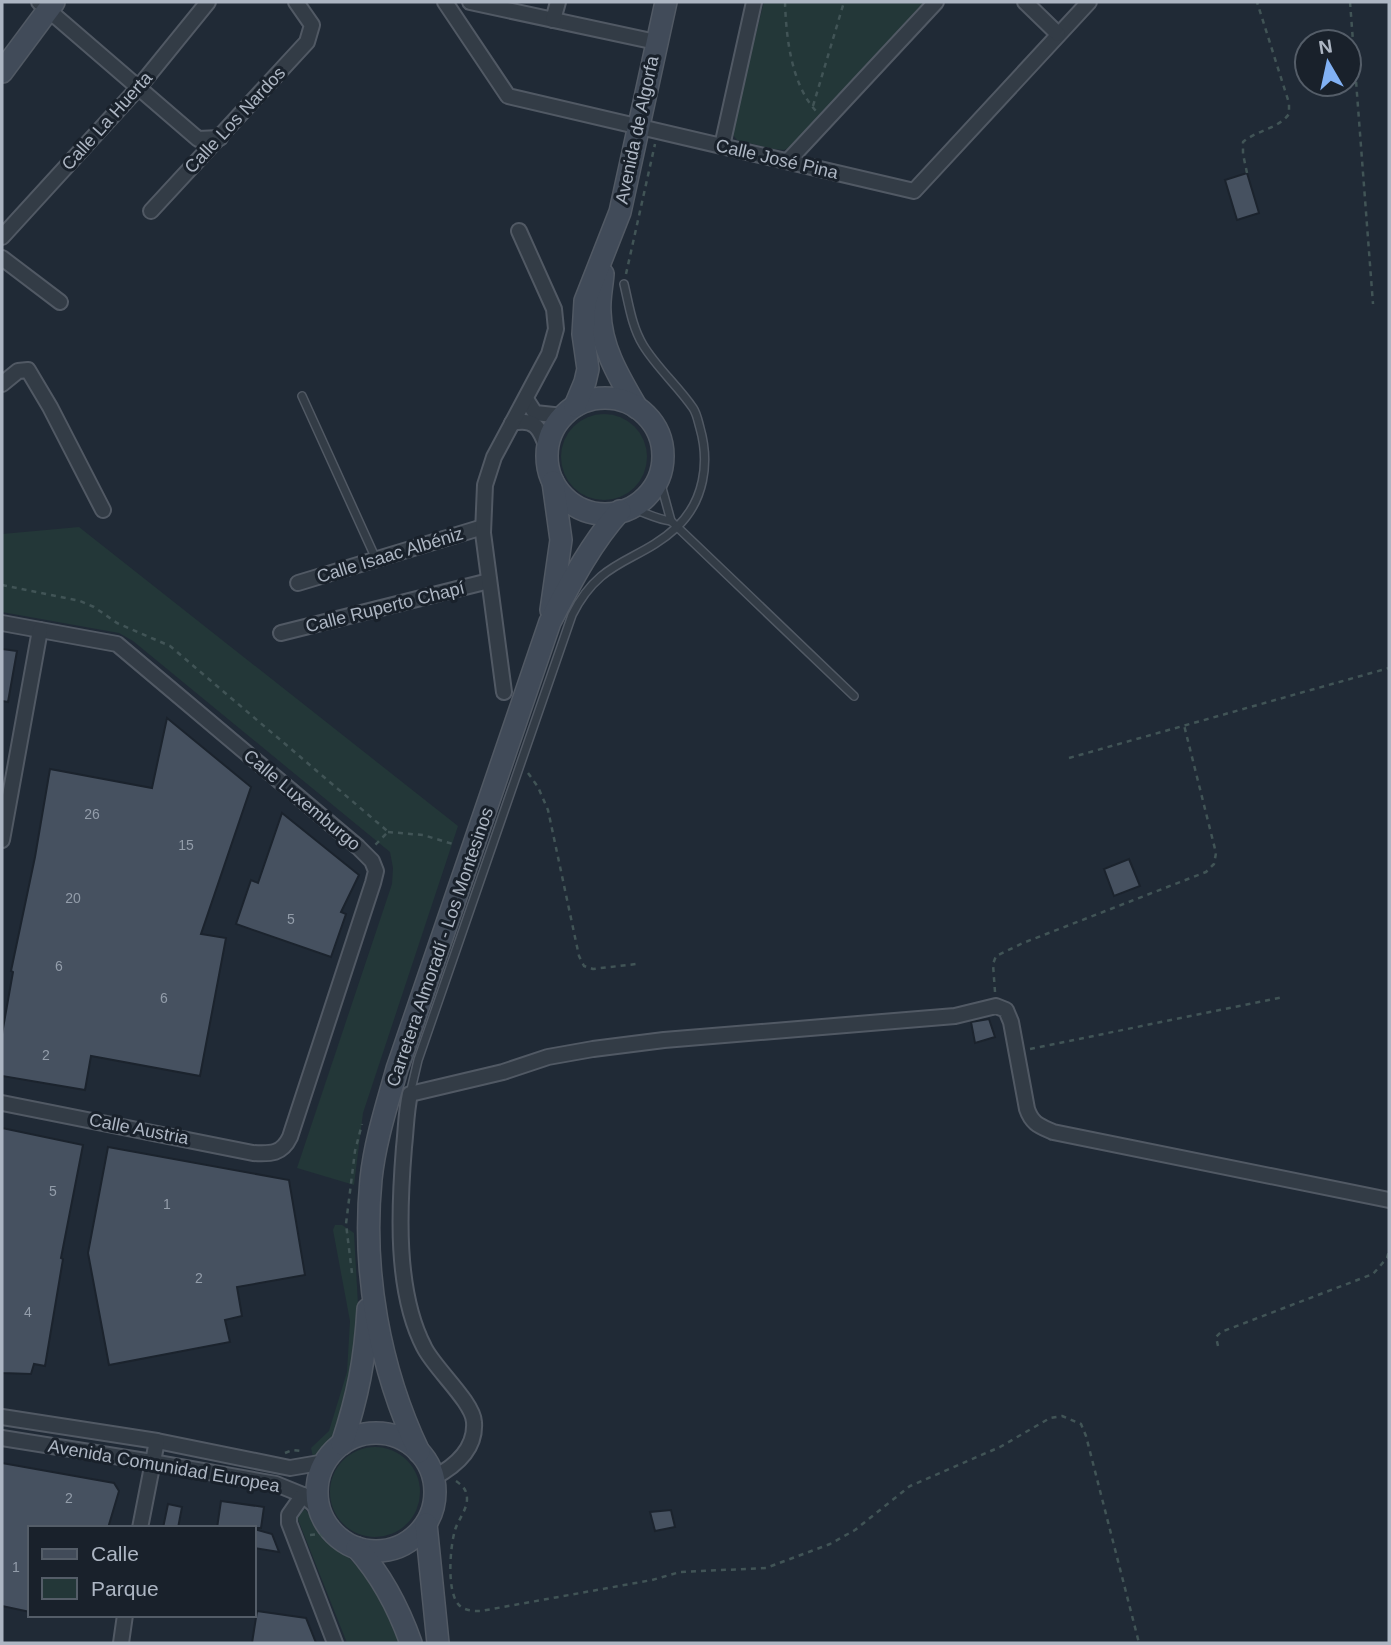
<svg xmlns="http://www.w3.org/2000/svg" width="1391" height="1645" font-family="Arial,sans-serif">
  <rect width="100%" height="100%" fill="#202a36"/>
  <g fill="#233738">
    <path d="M764 2H925L791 147 784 150 773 149 737 140 733 135 732 127Z"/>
    <circle cx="604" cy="457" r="43"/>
    <path d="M79 527 458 826 363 1113 354 1185 297 1168 392 884 393 868 390 852 133 641 119 633 2 612V534Z"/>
    <path d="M335 1225H342L354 1233 359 1322 358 1346 338 1434 313 1457 311 1448 329 1431 347 1372 350 1321 333 1230Z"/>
    <circle cx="375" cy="1492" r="45"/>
    <path d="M305 1509C324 1536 352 1557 371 1584 383 1602 393 1623 400 1643H347L297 1517Z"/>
  </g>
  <g fill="#465160" stroke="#1b232d" stroke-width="2">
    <path d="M1247 173 1259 213 1237 220 1225 180Z"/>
    <path d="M2 649 17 651 8 702 2 701Z"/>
    <path d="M167 718 251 787 201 934 226 938 200 1076 91 1056 85 1090 2 1076V1034L13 972 11 971 35 857 50 769 152 788Z"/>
    <path d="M282 813 359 875 341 912 346 914 331 957 236 924 251 880 258 883Z"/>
    <path d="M1129 859 1140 886 1114 896 1104 869Z"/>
    <path d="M989 1019 995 1037 975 1043 971 1022Z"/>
    <path d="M2 1128 83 1145 61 1258 63 1259 45 1366 34 1364 31 1374 2 1373Z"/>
    <path d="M108 1147 289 1180 305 1275 237 1287 242 1316 225 1320 230 1342 109 1365 88 1253Z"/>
    <path d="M2 1463 114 1483 119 1491 108 1528H30V1612L2 1606Z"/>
    <path d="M221 1501 264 1507 261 1528H217Z"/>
    <path d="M168 1504 182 1507 178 1528H163Z"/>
    <path d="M671 1510 675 1527 655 1531 650 1512Z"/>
    <path d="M254 1529 272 1534 279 1552 254 1548Z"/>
    <path d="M257 1611 306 1618 316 1643H252Z"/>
  </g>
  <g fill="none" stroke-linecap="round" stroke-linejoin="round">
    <g stroke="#515964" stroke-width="10">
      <g id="service">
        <path d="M302 396 376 559"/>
        <path d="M659 477 671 521 854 696"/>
        <path d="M630 508C645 512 655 519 671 521"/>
        <path d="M410 1094 418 1060 572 615C601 557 637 564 677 527 704 501 710 463 700 428 698 421 697 414 693 408 678 386 657 368 643 345 632 327 629 305 624 284"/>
      </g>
    </g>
    <g stroke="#515964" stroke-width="18">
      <g id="minor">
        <path d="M39 2 198 139 220 138"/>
        <path d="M445 2 508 96 914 191 1089 2"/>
        <path d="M470 2 656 42"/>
        <path d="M1025 2 1058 34"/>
        <path d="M553 20 558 2"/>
        <path d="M722 146 754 2"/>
        <path d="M788 161 936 2"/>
        <path d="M151 211 307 42 312 25 296 2"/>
        <path d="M2 237 139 87 208 2"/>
        <path d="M2 258 60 302"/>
        <path d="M2 384 18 371 28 370 50 407 103 510"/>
        <path d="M526 399 535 413 563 416"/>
        <path d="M512 423C535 418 540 428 547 448"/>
        <path d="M298 583 483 527"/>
        <path d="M2 623 117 644 358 847 372 861 376 871 373 883 290 1137C282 1154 271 1154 253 1153L2 1103"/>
        <path d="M281 633 489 581"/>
        <path d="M504 692 483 533 485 485 494 457 549 354 556 329 554 309 519 231"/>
        <path d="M2 840 40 630"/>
        <path d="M2 1417 157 1441 290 1468 325 1462"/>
        <path d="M2 1438 152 1462 276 1484 303 1495 319 1509"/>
        <path d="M433 1478C456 1466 476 1449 474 1422 473 1402 434 1368 424 1347 395 1291 399 1209 404 1147 406 1130 406 1112 410 1094L503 1072 548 1057 593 1049 664 1040 955 1016 996 1006 1006 1010 1011 1022 1027 1109C1032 1124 1040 1126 1053 1132L1389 1200"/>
        <path d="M303 1495 289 1515V1523L335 1643"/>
        <path d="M140 1528 157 1441"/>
        <path d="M121 1643 125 1615"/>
      </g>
    </g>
    <g stroke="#515964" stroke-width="24">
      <g id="secondary">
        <path d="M2 72 54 2"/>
        <path d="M603 274C602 287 599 299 600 312 601 348 619 377 637 408"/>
        <circle cx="605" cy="456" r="58"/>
        <path d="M575 406 585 382 588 369 583 334 585 301 620 212 666 2"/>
        <path d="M551 610 561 540 553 482"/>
        <circle cx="376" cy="1492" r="59"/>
        <path d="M342 1444C358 1396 365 1360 368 1309"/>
        <path d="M419 1452C379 1368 362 1271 371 1179 375 1141 387 1105 397 1069L550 622C570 584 591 543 620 511"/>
        <path d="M426 1524 438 1643"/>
        <path d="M357 1548C381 1575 399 1609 411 1643"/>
      </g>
    </g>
    <g stroke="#415456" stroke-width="2.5" stroke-dasharray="5 5" stroke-linecap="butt">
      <path d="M785 2C786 36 791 84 816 111"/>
      <path d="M1350 2 1373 304"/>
      <path d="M813 106 844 2"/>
      <path d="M1247 173 1243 154V142C1257 130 1278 129 1289 114V103L1257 2"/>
      <path d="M626 274 655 144"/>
      <path d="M2 585 80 601 94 607 117 623 170 646 385 829 388 832 375 845"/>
      <path d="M1069 758 1389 668"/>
      <path d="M528 773 538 787 548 810 579 956 584 966 593 969 636 964"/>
      <path d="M388 832 423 835 456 845"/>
      <path d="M995 992 993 964 996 956 1023 943 1206 872 1214 864 1216 853 1184 725"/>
      <path d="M1030 1049 1283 997"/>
      <path d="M352 1273 346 1224 355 1151 362 1124"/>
      <path d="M1218 1346 1216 1337 1221 1332 1373 1274 1387 1258 1389 1251"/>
      <path d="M285 1453 292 1450 302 1451"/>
      <path d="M456 1481C463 1486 467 1490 467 1499 467 1510 458 1520 455 1530 450 1547 446 1594 460 1606 466 1611 474 1611 481 1611L652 1580 680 1572 766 1568 830 1544 855 1530 910 1486 1000 1447 1050 1418 1062 1416 1081 1424 1086 1436 1139 1643"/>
      <path d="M310 1535 320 1534 339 1544"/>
    </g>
    <use href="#service" stroke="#333c46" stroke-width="7"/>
    <use href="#minor" stroke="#333c46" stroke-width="14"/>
    <use href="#secondary" stroke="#414b59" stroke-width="21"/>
  </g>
  <g text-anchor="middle" stroke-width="6" stroke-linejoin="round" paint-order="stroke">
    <g font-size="14" fill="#939daa">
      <text x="92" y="819">26</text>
      <text x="186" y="850">15</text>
      <text x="73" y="903">20</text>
      <text x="291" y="924">5</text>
      <text x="59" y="971">6</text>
      <text x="164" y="1003">6</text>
      <text x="46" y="1060">2</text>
      <text x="53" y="1196">5</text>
      <text x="167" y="1209">1</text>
      <text x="199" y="1283">2</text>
      <text x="28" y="1317">4</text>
      <text x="69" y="1503">2</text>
      <text x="16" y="1572">1</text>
    </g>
    <g font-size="18" fill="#adb6c3" stroke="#19212b">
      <text transform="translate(235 120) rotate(-47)" y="6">Calle Los Nardos</text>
      <text transform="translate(107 121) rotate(-48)" y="6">Calle La Huerta</text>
      <text transform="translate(637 130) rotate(-78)" y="6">Avenida de Algorfa</text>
      <text transform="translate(777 159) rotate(13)" y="6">Calle José Pina</text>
      <text transform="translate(390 555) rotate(-17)" y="6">Calle Isaac Albéniz</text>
      <text transform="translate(385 607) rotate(-14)" y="6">Calle Ruperto Chapí</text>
      <text transform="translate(302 800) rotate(40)" y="6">Calle Luxemburgo</text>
      <text transform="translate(440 947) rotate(-71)" y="6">Carretera Almoradí - Los Montesinos</text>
      <text transform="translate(139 1129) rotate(11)" y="6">Calle Austria</text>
      <text transform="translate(164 1466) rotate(10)" y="6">Avenida Comunidad Europea</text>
    </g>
  </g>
  <rect width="1391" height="1645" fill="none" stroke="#adb6c3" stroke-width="7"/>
  <rect x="28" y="1526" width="228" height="91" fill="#19212b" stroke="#545d68" stroke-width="2"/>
  <rect x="42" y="1549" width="35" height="10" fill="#414b59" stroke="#545d68" stroke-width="2"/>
  <text x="91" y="1561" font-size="21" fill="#adb6c3">Calle</text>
  <rect x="42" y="1578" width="35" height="21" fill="#233738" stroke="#545d68" stroke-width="2"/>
  <text x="91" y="1596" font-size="21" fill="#adb6c3">Parque</text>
  <g transform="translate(1328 63) rotate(351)"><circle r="33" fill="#19212b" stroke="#545d68" stroke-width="2"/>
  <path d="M0-5L12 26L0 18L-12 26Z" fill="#81b1f4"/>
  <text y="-10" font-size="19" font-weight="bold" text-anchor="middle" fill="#adb6c3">N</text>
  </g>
</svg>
